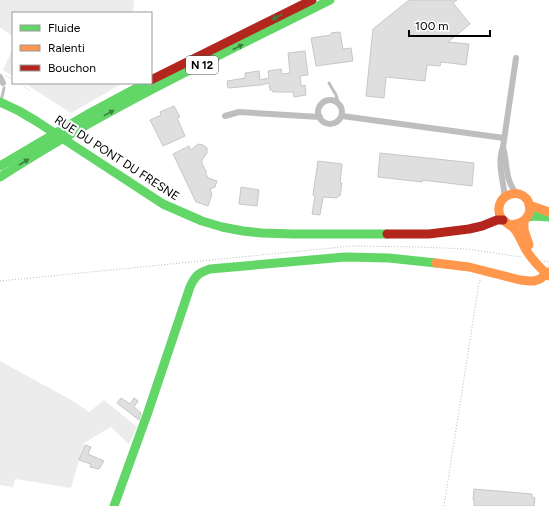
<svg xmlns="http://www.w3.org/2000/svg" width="549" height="506" font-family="Figtree,sans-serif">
  <rect width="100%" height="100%" fill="#fff"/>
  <g fill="#ececec">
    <path d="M0 0H134L133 13H13V37L0 27Z"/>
    <path d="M13 48V76L3 70Z"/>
    <path d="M24 83H123L71 113Z"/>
    <path d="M0 361 73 401 89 412 104 400 137 427 129 444 111 427 84 443 71 488 15 479 13 487 0 485Z"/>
  </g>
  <g fill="#dfdfdf" stroke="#c7c7c7">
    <path d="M409 0H457L453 3 470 24 448 42 469 44 466 65 441 62 440 66 427 65 425 81 386 77 384 98 366 96 373 29Z"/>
    <path d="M340 32 343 49 351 48 353 61 316 66 311 38 331 35V33Z"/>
    <path d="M305 51 308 75 300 76 301 86 305 85 306 95 294 97 293 92H273L272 90H270L269 83 261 85 228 88 227 81 245 78V73L259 71 260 80 269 78 268 71 281 69 282 74 290 73 288 53Z"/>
    <path d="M174 106 180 117 177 118 185 136 163 146 150 120 161 115 160 112Z"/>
    <path d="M198 144 203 145 207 148V153L202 160V165L204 166V169L206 170V174L208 178 217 181 215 187 210 189 212 194 208 206 196 202 173 154 189 146 191 150Z"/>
    <path d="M380 153 474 163 472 186 422 180V182L378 177Z"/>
    <path d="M318 161 342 164 340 183H342L340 196H338L337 198 323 197 320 215 312 214 315 196 313 195Z"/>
    <path d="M241 187 259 190 257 206 239 204Z"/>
    <path d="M121 398 130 404 134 398 138 401 134 407 141 413 139 420 117 403Z"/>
    <path d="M85 445 91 447 88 454 104 461 99 469H98L90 467 91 464 79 460Z"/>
    <path d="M474 489 532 494V497L535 498 534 506H474V500H473Z"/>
  </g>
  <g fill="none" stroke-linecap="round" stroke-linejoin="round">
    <g stroke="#b9b9b9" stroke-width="1" stroke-dasharray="1 2" stroke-linecap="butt">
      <path d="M6 76 13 79"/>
      <path d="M19 83 31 91"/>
      <path d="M544 261 549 262"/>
      <path d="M0 281 352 246 419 247 467 249 521 257"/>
      <path d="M444 506 479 283 481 278"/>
    </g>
    <g stroke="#bebebe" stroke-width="3">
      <path d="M329 83 336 95 338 102"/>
      <path d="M1 100 3 93 4 88"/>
    </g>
    <g stroke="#bebebe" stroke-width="6">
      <path d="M0 77 3 83"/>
      <circle cx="330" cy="112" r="12"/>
      <path d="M225 116 239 112 320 117"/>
      <path d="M342 116 504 138"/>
      <path d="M503 147C508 164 504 179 517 194"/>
      <path d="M504 197C505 191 503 185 502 178 500 167 499 157 503 147L516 58"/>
    </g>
    <g stroke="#63d668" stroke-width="9">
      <path d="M0 102 19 111 36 121 163 204 202 221 222 227 243 231 262 233 293 234H387"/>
      <path d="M0 166 90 113 146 83"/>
      <path d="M0 177C105 109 218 56 330 0"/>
      <path d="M528 217 534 216 549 217"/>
      <path d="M114 506 148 412 190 287C195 276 198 273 210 269L345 257 389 258 436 263"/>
    </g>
    <g stroke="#ff974d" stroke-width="9">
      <path d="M529 205 549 212"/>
      <path d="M524 221V230L529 245"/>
      <path d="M511 225C515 224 519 224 523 221 533 214 532 198 519 194 515 193 509 194 505 197 498 202 497 213 502 219 507 224 513 226 516 231 520 237 522 243 525 248 531 259 540 268 549 276"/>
      <path d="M436 263 469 267 520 280 529 281H534L540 279 549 272"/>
    </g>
    <g stroke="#b3261e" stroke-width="9">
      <path d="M151 80 312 0"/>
      <path d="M387 234H429L469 229 482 226 497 220H503"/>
    </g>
  </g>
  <defs><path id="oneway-solid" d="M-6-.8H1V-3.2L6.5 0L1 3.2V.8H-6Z"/></defs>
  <g fill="#3b803e">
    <use href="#oneway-solid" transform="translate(277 17) rotate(153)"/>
    <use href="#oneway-solid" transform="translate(238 47) rotate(-27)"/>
    <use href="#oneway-solid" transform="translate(109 113) rotate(-29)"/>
    <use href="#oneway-solid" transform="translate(24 162) rotate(-32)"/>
  </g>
  <g text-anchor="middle" stroke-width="4" stroke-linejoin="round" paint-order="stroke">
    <rect fill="#fff" stroke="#4c4c4c" stroke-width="1" x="186" y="56" width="32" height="18" rx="3"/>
    <g font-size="11" font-weight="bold" fill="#000">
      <text x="202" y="69">N 12</text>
    </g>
    <g font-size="12" fill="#000" stroke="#fff">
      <text transform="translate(117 158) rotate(33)" y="4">RUE DU PONT DU FRESNE</text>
    </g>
  </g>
  <rect x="12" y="12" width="140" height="72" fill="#ffffff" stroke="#999999"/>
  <rect x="20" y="25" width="20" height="6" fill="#63d668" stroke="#999999"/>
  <text x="48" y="32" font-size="12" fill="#000000">Fluide</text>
  <rect x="20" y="45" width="20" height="6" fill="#ff974d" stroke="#999999"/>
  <text x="48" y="52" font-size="12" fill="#000000">Ralenti</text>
  <rect x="20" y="65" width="20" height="6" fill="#b3261e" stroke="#999999"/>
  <text x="48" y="72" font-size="12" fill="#000000">Bouchon</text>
  <path d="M409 30v6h81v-6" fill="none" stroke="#000000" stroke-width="2"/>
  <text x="415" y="30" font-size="12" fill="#000000" stroke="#ffffff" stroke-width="3" paint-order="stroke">100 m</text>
</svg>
